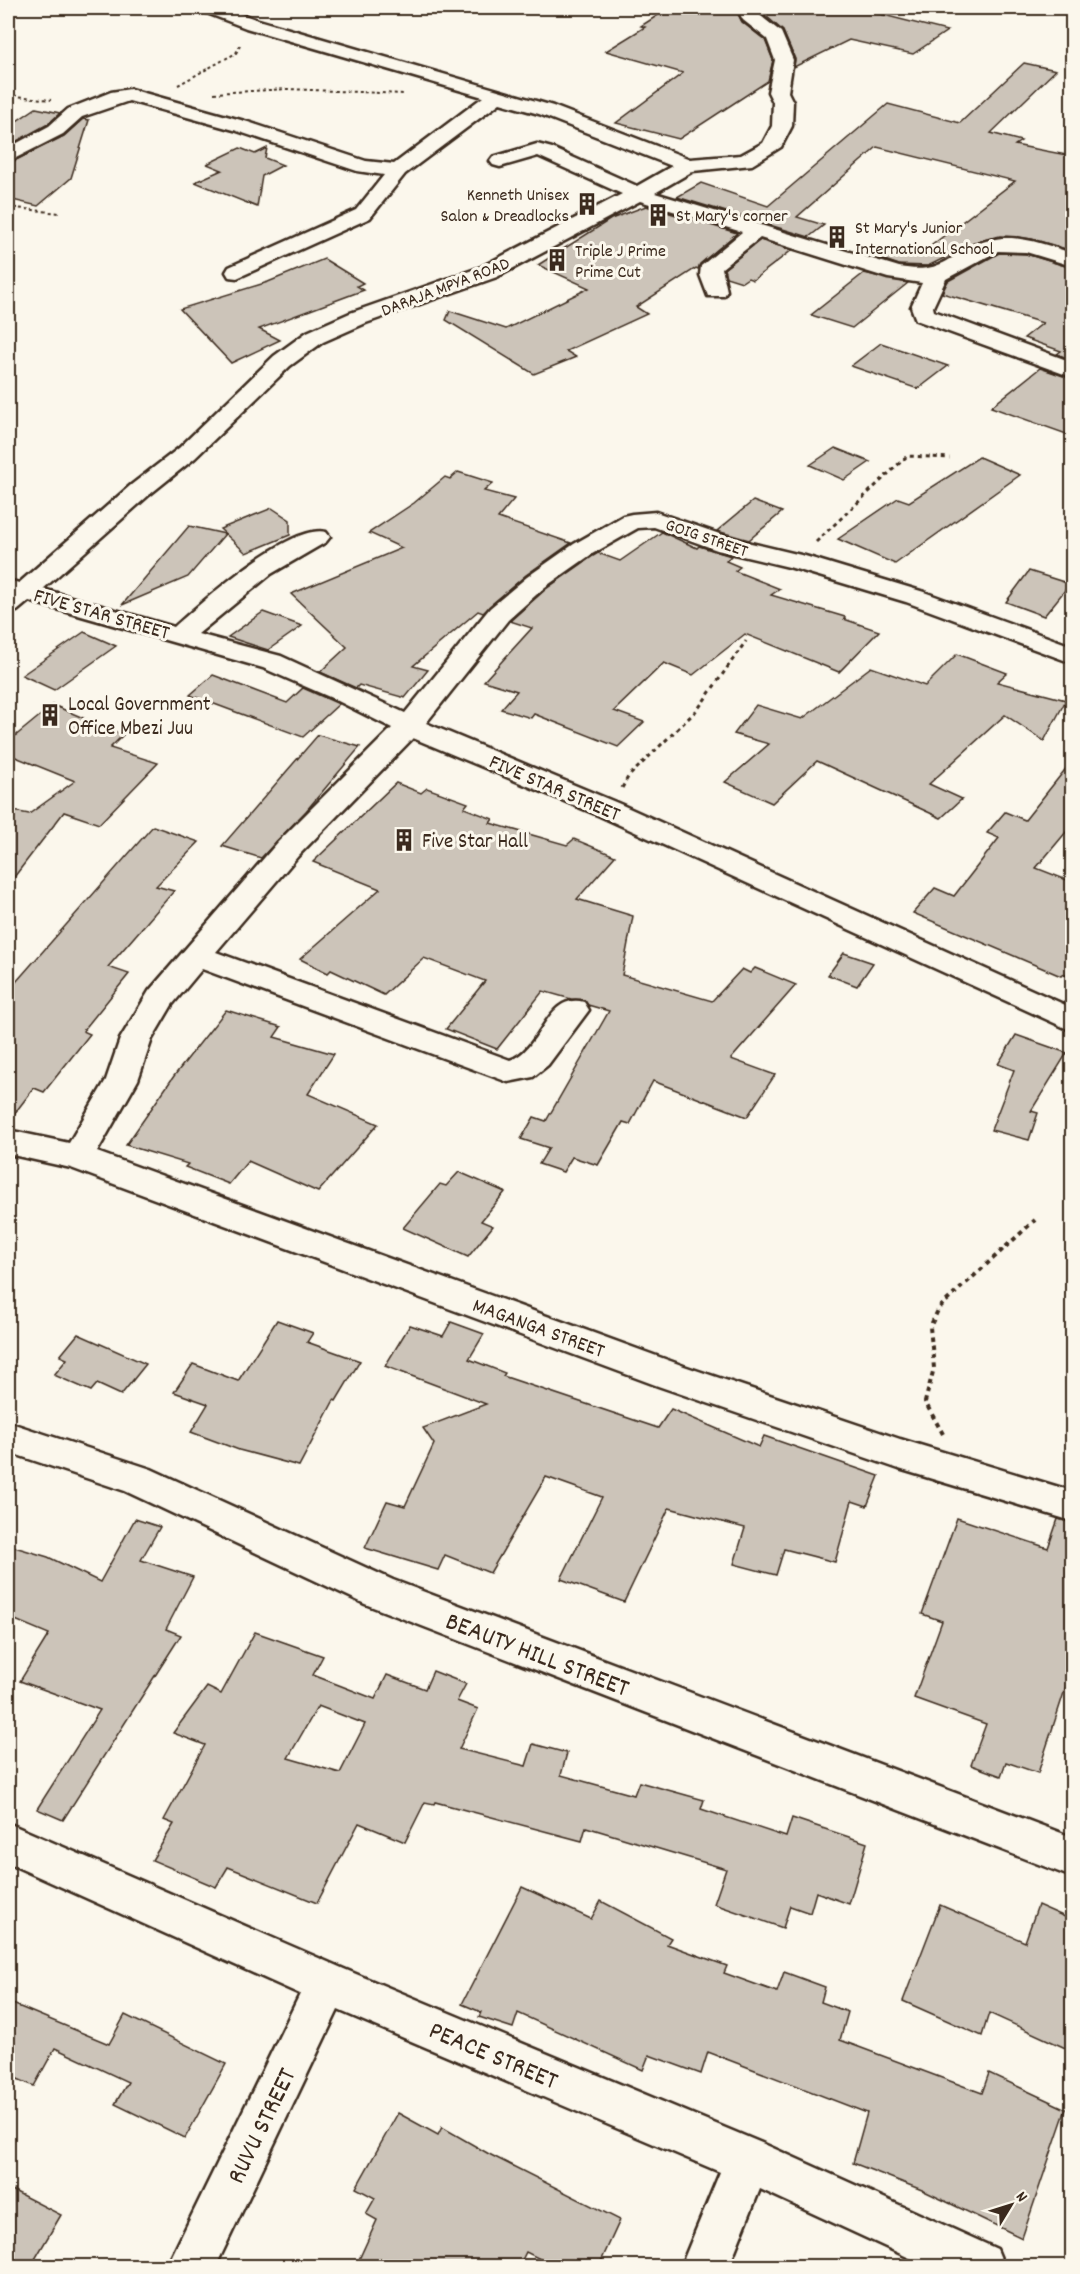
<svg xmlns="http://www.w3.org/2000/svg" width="1080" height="2274" font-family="Dekko,sans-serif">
  <rect width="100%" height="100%" fill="#fbf7ec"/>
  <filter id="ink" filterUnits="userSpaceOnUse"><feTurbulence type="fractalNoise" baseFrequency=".0167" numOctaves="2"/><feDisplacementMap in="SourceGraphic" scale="12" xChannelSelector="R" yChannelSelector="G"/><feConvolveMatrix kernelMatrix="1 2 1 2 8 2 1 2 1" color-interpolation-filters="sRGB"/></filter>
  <g filter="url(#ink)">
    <g fill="#ccc4b9" stroke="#3b2a1e" stroke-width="1.5" fill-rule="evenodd">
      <path d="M669 8H735L742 22 765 40 773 60 768 81 679 139 616 123 683 73 606 51 645 27 641 26Z"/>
      <path d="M757 8H856L947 31 913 54 849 40 794 67 795 59 783 31Z"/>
      <path d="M1024 63 1056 70 991 133 1021 141 1015 145 1072 156V251L1032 239 1000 236 976 242 928 266 899 265 882 259 897 248 919 255 1015 181 877 147 797 217 824 225 809 237 677 197 701 183 768 206 888 104 960 123Z"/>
      <path d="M36 108 60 113 48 124 8 146V127Z"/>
      <path d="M83 119 89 120 71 178 38 206 8 199V164L64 136Z"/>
      <path d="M240 148 255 154 267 148 265 158 283 165 262 176 257 207 195 182 222 170 207 164Z"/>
      <path d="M646 206 737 233 700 264 698 269 696 268 636 307 647 314 566 351 576 357 534 374 446 320 450 311 506 329 589 288 538 265 611 219Z"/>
      <path d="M760 240 792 250 753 280 748 278 742 282 726 277 724 269Z"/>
      <path d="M999 253 1026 254 1072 268V360L1057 354 1061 351 1024 338 1043 323 942 293 948 281Z"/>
      <path d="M324 259 363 283 357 286 364 290 259 329 280 340 231 363 180 309 268 282Z"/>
      <path d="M864 273 908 283 852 328 811 315Z"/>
      <path d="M881 343 948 366 918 389 851 366Z"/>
      <path d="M1040 368 1072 379V436L991 407Z"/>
      <path d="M835 448 870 462 844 480 810 465Z"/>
      <path d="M979 457 1020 475 895 564 838 539 898 498 909 502Z"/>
      <path d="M458 472 493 483 484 491 514 499 498 518 571 543 526 575 483 613 478 611 413 666 428 670 405 698 359 685 356 688 320 672 347 647 291 594 402 548 369 533 414 503 445 477 450 479Z"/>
      <path d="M753 501 782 512 749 540 717 531Z"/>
      <path d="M272 508 290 520V535L246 553 220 529Z"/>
      <path d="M189 526 225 534 188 577 122 605Z"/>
      <path d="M662 532 697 548 699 546 731 556 726 561 740 567 735 571 780 589 771 595 845 617 844 619 879 631 839 672 745 634 693 675 664 663 614 711 644 722 618 747 534 714 531 718 501 709 517 691 484 681 532 628 510 621 546 589 593 556 598 553 620 561Z"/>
      <path d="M1029 571 1070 584 1044 616 1006 602Z"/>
      <path d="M263 612 302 626 268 650 228 637Z"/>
      <path d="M84 632 116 646 54 690 22 675Z"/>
      <path d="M957 654 1007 673 997 682 1066 700 1044 741 1005 715 929 784 962 799 941 818 817 761 772 803 725 782 769 744 734 734 756 705 802 719 871 667 925 686Z"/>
      <path d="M213 675 287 703 303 688 339 704 303 737 190 695Z"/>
      <path d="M53 705 123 735 110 748 158 763 99 824 64 812 8 885V810L29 814 75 781 8 754V742Z"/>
      <path d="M318 735 360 747 306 811 261 858 222 846Z"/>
      <path d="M1072 761V825L1036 868 1072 882V978L1063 974 1061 976 913 913 935 888 954 896 999 838 987 833 1005 812 1025 820Z"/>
      <path d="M396 783 421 793 427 788 468 803 464 808 493 819 490 823 567 845 574 839 615 856 577 899 633 916 622 975 712 1001 742 969 750 973 755 968 796 985 731 1059 775 1075 747 1117 653 1081 630 1124 623 1122 598 1165 572 1157 563 1172 539 1164 549 1148 521 1139 534 1117 546 1121 609 1011 588 1005 584 1000 571 999 543 991 497 1049 446 1029 485 981 424 958 384 995 331 970 328 973 300 959 380 889 313 862Z"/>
      <path d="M153 826 199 842 156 886 174 891 108 967 129 974 83 1031 90 1034 44 1092 34 1088 8 1122V991Z"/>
      <path d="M844 953 873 963 857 986 828 975Z"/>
      <path d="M226 1010 281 1027 274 1037 334 1054 308 1094 378 1124 318 1192 248 1161 229 1184 185 1167 188 1164 126 1145 174 1076Z"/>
      <path d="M1016 1035 1067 1053 1031 1111 1038 1113 1029 1140 991 1130 1014 1070 998 1064Z"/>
      <path d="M459 1172 505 1192 481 1221 493 1226 468 1257 403 1228 440 1184 446 1186Z"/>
      <path d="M277 1320 313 1333 307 1342 360 1361 336 1401 334 1400 299 1466 239 1450 191 1432 208 1404 174 1392 193 1364 238 1381Z"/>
      <path d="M451 1322 484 1334 469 1359 505 1373 503 1376 658 1428 671 1409 759 1447 764 1436 879 1476 867 1506 852 1501 835 1562 784 1549 776 1575 734 1564 745 1528 669 1508 624 1602 561 1579 602 1497 546 1477 490 1573 445 1555 438 1570 365 1548 387 1501 405 1506 434 1444 423 1428 486 1404 385 1366 410 1325 443 1336Z"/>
      <path d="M78 1334 146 1364 121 1395 97 1384 91 1391 54 1375 67 1359 60 1356Z"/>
      <path d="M957 1518 1048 1548 1058 1519 1072 1523V1668L1038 1773 1006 1762 1001 1776 971 1765 986 1724 914 1698 942 1621 922 1614Z"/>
      <path d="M135 1519 160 1527 141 1560 193 1577 166 1629 181 1635 63 1820 37 1809 100 1710 20 1681 49 1634 8 1617V1545L48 1557 100 1582Z"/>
      <path d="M255 1632 323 1656 313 1675 375 1699 387 1675 425 1689 433 1671 466 1684 457 1701 478 1709 459 1749 526 1766 533 1744 567 1753 561 1775 634 1795 639 1782 704 1800 701 1809 786 1837 792 1818 867 1843 849 1904 816 1892 810 1913 790 1906 783 1928 714 1904 726 1869 586 1827 582 1841 435 1802 434 1804 425 1802 405 1842 359 1823 317 1903 228 1867 216 1887 152 1860 174 1824 164 1820 205 1745 173 1733 207 1687 221 1694ZM318 1706 365 1724 340 1773 288 1758Z"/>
      <path d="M522 1887 591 1919 601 1901 671 1938 667 1944 727 1966 724 1973 777 1992 784 1972 825 1987 821 2002 848 2012 840 2040 982 2093 989 2073 1066 2109 1022 2238 922 2190 853 2163 867 2113 708 2052 701 2074 649 2055 643 2070 518 2013 513 2028 479 2017 481 2012 462 2004Z"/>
      <path d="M940 1905 1025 1942 1038 1905 1072 1920V2051L989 2013 982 2036 903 2001Z"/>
      <path d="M8 2002 109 2044 125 2015 226 2064 185 2138 115 2104 128 2082 55 2048 34 2086 8 2075Z"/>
      <path d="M398 2113 438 2135 442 2127 489 2154 620 2220 599 2266H554L526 2252 519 2266H356L377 2220 366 2214 375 2198 356 2188Z"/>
      <path d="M8 2188 61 2215 31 2266H18L8 2261Z"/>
    </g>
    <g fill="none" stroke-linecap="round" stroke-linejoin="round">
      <g stroke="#3b2a1e" stroke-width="5">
        <g id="minor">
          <path d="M201 8H225L258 20 553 106 690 159 741 155 763 143 772 126 773 102 768 92 775 60 767 39 743 20 737 8H755L757 13 781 32 793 60 788 92 793 102 792 126 781 147 752 165 693 171 655 193 899 267C949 276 950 249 990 240 1017 233 1047 245 1072 253V266L1026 252 998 251 946 279 933 307 934 311 1072 362V377L916 320 911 307 922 283 888 278 760 238 722 268 727 291 724 296H708L700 275 701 266 742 232 640 201 497 277 366 323 323 342 290 366 195 458 149 495 43 589 174 627C201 603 290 523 326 532L330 537 326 542 271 574 198 634 281 656 405 713 490 608 527 577 574 544 623 516 632 514 656 512 734 539 805 556 924 592 1072 646V663L906 602 789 567 717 550 654 527 638 528 592 554 545 587 508 620 426 723 620 804 1072 1008V1031L600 816 413 738 298 856 216 952 510 1060C542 1050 546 992 584 1002L589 1010 548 1065 533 1077 508 1082 202 969 172 1005 152 1039 138 1080 97 1152 684 1366 900 1439 1072 1491V1521L899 1469 658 1386 71 1168 8 1154V1130L69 1143 106 1080 120 1039 149 991 278 842 392 728 334 699 263 668 29 601 17 611 8 614V580L19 583 131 485 179 448 274 356 307 332 350 313 481 267 622 194 538 156 500 167 493 165 490 161 493 157 537 144 552 148 637 186 672 166 539 114 500 103 405 174 370 218 237 278 229 277 226 272 229 267 356 210 384 175 357 171 234 130 129 101 82 117 63 134 8 162V148L49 126 68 109 111 92 130 89 248 122 366 161 394 164 483 97 246 28 204 12Z"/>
          <path d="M8 1422 151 1469 393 1580 1072 1837V1877L365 1604 125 1491 8 1452Z"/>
          <path d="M8 1823 344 1969 764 2144 997 2249 1004 2266H927L760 2189 729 2266H681L720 2172 338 2010 216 2266H167L300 1994 8 1863Z"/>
        </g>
      </g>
      <g stroke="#3b2a1e" stroke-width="2" stroke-dasharray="3 3" stroke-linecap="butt">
        <path d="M178 85 236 53 241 44"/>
        <path d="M214 93 288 89 405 94"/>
        <path d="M8 95 51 100"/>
        <path d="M8 207 59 213"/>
      </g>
      <g stroke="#3b2a1e" stroke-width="3" stroke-dasharray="4 4" stroke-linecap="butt">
        <path d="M8 396V414"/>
        <path d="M816 542 907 456 950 458"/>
        <path d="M622 788 628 777 698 709 746 641"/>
      </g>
      <path stroke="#3b2a1e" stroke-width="4" stroke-dasharray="4.5 4.5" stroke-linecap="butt" d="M943 1434 925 1402 934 1368 930 1327 939 1308 1035 1220"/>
      <use href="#minor" fill="#fbf7ec" fill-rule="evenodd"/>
    </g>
  </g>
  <defs>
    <g id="building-bare" transform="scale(1.8)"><path d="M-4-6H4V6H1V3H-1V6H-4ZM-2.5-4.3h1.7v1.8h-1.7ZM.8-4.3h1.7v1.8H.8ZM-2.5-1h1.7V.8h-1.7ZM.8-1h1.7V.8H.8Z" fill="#3b2a1e" stroke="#fbf7ec" stroke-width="2.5" paint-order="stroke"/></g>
  </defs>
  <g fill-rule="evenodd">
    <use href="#building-bare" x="587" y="204"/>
    <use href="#building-bare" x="658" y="215"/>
    <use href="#building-bare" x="837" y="237"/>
    <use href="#building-bare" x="557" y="260"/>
    <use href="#building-bare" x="50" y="715"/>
    <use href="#building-bare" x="404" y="840"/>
  </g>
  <g text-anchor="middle" stroke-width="6" stroke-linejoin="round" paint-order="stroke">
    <g font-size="18" fill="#3b2a1e" stroke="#fbf7ec" text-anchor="start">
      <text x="569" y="200" text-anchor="end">Kenneth Unisex<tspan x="569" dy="21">Salon &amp; Dreadlocks</tspan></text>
      <text x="676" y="221">St Mary's corner</text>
      <text x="855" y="233">St Mary's Junior<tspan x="855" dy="21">International School</tspan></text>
      <text x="575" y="256">Triple J Prime<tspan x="575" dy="21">Prime Cut</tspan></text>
    </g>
    <g font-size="18" fill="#3b2a1e" stroke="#fbf7ec">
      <text transform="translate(445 286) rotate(-21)" y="6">DARAJA MPYA ROAD</text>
      <text transform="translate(707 537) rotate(19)" y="6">GOIG STREET</text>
    </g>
    <g font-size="21" fill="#3b2a1e" stroke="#fbf7ec">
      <text transform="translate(102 613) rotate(16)" y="7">FIVE STAR STREET</text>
      <text transform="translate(555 787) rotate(23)" y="7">FIVE STAR STREET</text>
      <text transform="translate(539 1327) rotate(20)" y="7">MAGANGA STREET</text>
    </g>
    <g font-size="21" fill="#3b2a1e" stroke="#fbf7ec" text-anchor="start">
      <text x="68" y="710">Local Government<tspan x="68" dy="24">Office Mbezi Juu</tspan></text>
      <text x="422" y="847">Five Star Hall</text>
    </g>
    <g font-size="26" fill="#3b2a1e" stroke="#fbf7ec">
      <text transform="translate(538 1653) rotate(21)" y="9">BEAUTY HILL STREET</text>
      <text transform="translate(494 2054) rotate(23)" y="9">PEACE STREET</text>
      <text transform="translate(260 2125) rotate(-64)" y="9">RUVU STREET</text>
    </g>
  </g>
  <rect width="1080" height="2274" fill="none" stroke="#fbf7ec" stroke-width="30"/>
  <rect x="15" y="15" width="1050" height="2244" fill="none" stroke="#3b2a1e" stroke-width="2" filter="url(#ink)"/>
  <g transform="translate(1011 2205) rotate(52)" stroke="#fbf7ec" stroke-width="4.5" paint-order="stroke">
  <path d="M0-4.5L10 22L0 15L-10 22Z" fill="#3b2a1e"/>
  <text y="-9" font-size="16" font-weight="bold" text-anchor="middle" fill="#3b2a1e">N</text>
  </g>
</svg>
